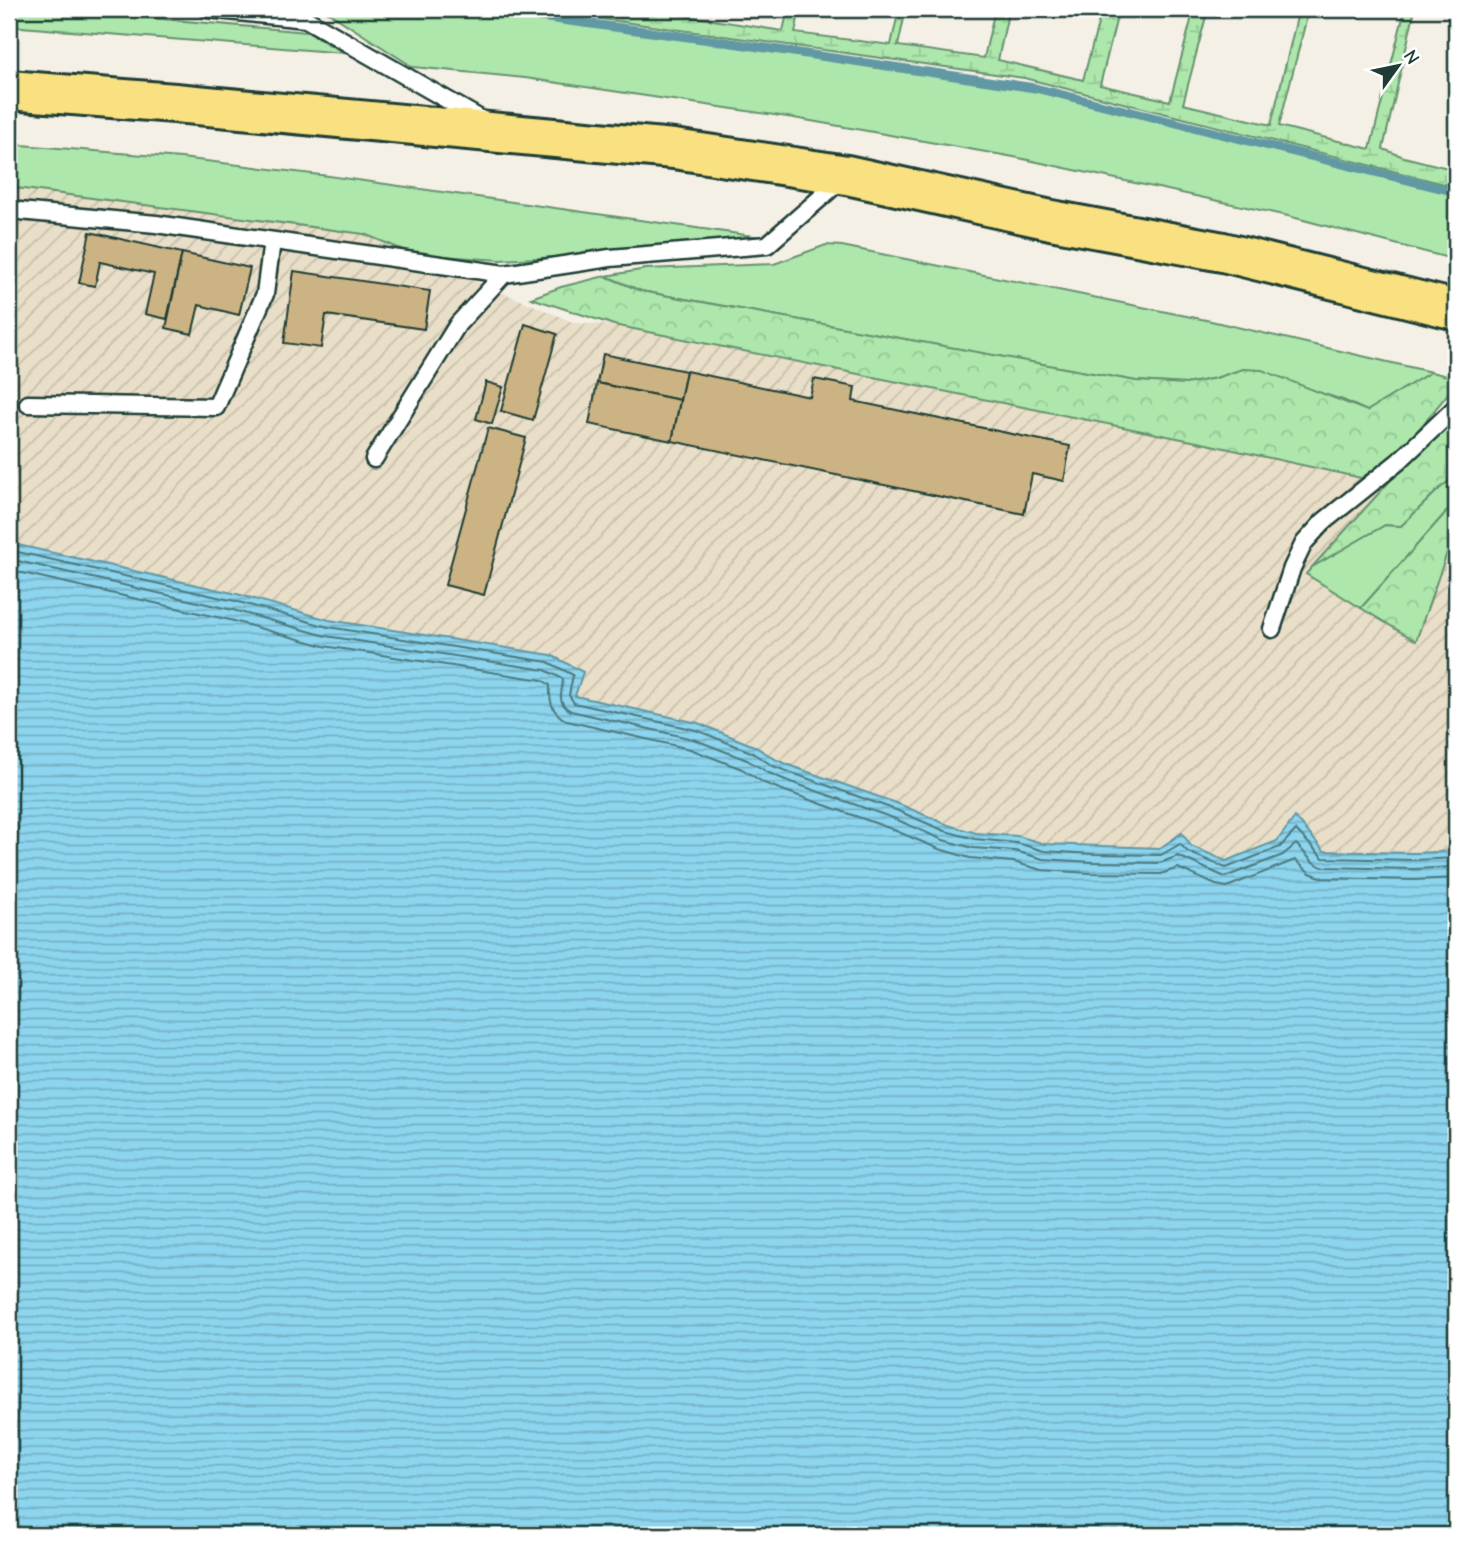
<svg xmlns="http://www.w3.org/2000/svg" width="1465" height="1544" font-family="'Comic Neue',sans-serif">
  <defs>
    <pattern id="industrial-furrows" width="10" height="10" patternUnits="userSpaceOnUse" patternTransform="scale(1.75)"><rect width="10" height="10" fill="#e9dec8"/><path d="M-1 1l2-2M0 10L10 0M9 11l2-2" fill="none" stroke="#c7bfac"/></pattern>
    <pattern id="forest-crowns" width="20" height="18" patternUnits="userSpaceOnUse" patternTransform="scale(1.75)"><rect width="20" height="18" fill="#ade7ab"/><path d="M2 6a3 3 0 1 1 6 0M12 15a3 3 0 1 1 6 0" fill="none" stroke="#94c794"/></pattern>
    <pattern id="wetland-marsh" width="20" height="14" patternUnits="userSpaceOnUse" patternTransform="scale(1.75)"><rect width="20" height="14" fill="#ade7ab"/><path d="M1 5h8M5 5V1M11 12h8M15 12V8" fill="none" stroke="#94c794"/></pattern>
    <pattern id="water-rules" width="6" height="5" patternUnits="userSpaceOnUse" patternTransform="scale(1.75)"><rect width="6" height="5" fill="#8dd5ef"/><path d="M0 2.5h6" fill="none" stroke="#73aec2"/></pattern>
  </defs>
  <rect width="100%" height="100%" fill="#f5f0e6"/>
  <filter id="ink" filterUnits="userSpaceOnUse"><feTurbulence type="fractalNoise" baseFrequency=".0143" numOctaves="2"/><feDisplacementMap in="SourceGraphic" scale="14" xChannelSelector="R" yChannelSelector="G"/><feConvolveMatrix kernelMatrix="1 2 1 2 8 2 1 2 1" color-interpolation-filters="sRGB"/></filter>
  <g filter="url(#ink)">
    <path fill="url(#industrial-furrows)" d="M9 187 364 234 575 323 614 325 1202 443 1361 478 1456 491V851L1414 853 1324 851 1277 841 1226 861 1191 846 1182 833 1160 848 1045 844 1018 836 976 833 948 825 794 767 777 760 754 746 698 723 575 696 493 645 381 630 329 620 237 594 9 543Z"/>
    <g fill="#ade7ab" stroke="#669270" stroke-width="2">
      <path d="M9 9H52L307 32 344 53 9 26Z"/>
      <path d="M323 9H486L509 16 725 44 1034 90 1456 195V260L1288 216 1014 157 794 118 525 78 413 67Z"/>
      <path d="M9 144 181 158 329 176 760 237 769 246 500 260 413 254 364 234 9 187Z"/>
      <path d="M826 245 842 246 1211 321 1431 372 1367 411 1343 400 1243 369 1216 378 1186 384 1136 381 641 291 606 276 646 269 774 264Z"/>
      <path d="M1456 475V501L1361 608 1306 574 1312 567 1385 525 1401 526 1439 489Z"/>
    </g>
    <g fill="url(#forest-crowns)" stroke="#669270" stroke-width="2">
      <path d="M605 276 641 291 1136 381 1186 384 1216 378 1243 369 1262 370 1367 411 1431 372 1456 378V384L1415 434 1391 458 1361 478 1202 443 614 325 531 298 561 287Z"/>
      <path d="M1456 421V475L1439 489 1401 526 1385 525 1312 567 1399 471 1430 441Z"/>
      <path d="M1456 501V527L1416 641 1361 608Z"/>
    </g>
    <path fill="url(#wetland-marsh)" stroke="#669270" stroke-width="2" d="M530 9H639L660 11 661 9H682L681 15 783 31 788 9H800L795 33 891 45 899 9H906L898 46 984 58 995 9H1009L998 60 1083 80 1102 9H1119L1100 85 1170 101 1194 9H1208L1183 104 1271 125 1299 9H1309L1279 126 1370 149 1405 9H1415L1383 149 1404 157 1456 170V187L1024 78Z"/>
    <path fill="url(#water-rules)" stroke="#6198a4" stroke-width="2" d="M9 543 237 594 329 620 551 655 583 672 575 696 698 723 754 746 777 760 794 767 899 804 948 825 976 833 1018 836 1045 844 1160 848 1182 833 1191 846 1226 861 1277 841 1295 817 1324 851 1414 853 1456 851V1535H9Z"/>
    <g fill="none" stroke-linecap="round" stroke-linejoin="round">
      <g stroke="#4b7a7f" stroke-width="2">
        <path d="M9 550 235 601 328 627 548 662 573 675 569 695 574 703 696 730 751 752 773 766 792 773 896 810 945 831 975 839 1017 843 1044 851 1092 854 1161 855 1180 844 1188 852 1226 868 1280 847 1296 830 1323 858 1414 860 1456 858"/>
        <path d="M9 559 233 610 326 636 545 670 563 679C562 693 556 703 571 711L693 739 747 760 769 773 788 781 893 818 943 840 973 848 1015 851 1043 859 1092 862 1160 863 1178 856 1225 877 1283 855 1296 844 1313 862 1322 867 1414 869 1456 867"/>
        <path d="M9 570 230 620 324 646 542 680 550 685C549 702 552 713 567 721L690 749 742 769 764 783 785 791 889 828 939 849 970 858 1013 862 1042 870 1090 873 1161 874 1178 868 1216 885 1227 887 1295 860 1310 873 1323 878 1414 880 1456 878"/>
      </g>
      <path stroke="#6198a4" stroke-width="9" d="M493 9 510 13 725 42 1035 88 1456 192"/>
    </g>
    <g fill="#ccb383" stroke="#1f3d34" stroke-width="2">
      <path d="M90 232 182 253 167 319 145 314 154 274 100 262 95 286 79 283Z"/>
      <path d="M182 253 250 268 239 315 199 305 192 334 166 328Z"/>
      <path d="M294 271 430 291 424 329 326 315 321 348 284 343Z"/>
      <path d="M525 324 557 334 533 420 501 411Z"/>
      <path d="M603 354 686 371 680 400 597 383Z"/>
      <path d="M686 371 810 397 814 379 855 387 853 401 1070 446 1064 481 1032 474 1024 514 672 441Z"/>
      <path d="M486 382 503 387 492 424 476 419Z"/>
      <path d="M597 383 680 400 672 441 589 424Z"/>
      <path d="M488 428 526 438 484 595 445 585Z"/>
    </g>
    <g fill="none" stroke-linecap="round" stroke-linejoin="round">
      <g stroke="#1f3d34" stroke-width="21">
        <g id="lane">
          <path d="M208 9 306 19 484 121"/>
          <path d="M9 210 156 224 504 274 610 258 767 245 842 179"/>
          <path d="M28 404 216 407 265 294 272 241"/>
          <path d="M374 459 458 324 504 274"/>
          <path d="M1272 629 1292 568 1304 543 1323 522 1398 462 1456 407"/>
        </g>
      </g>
      <g stroke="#1f3d34" stroke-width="44">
        <path id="highway" d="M9 90 175 103 674 149 847 175 1051 220 1223 252 1456 310"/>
      </g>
      <use href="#lane" stroke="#fff" stroke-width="16"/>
      <use href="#highway" stroke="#f9e181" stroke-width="38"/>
    </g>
  </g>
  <rect width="1465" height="1544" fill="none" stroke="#fff" stroke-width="35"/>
  <rect x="18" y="18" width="1430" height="1509" fill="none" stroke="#1f3d34" stroke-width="2.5" filter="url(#ink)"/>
  <g transform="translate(1398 66) rotate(57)" stroke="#ffffff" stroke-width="5" paint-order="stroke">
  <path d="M0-5L12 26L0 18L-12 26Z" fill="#1f3d34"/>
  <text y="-10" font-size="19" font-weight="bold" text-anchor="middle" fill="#1f3d34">N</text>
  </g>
</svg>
